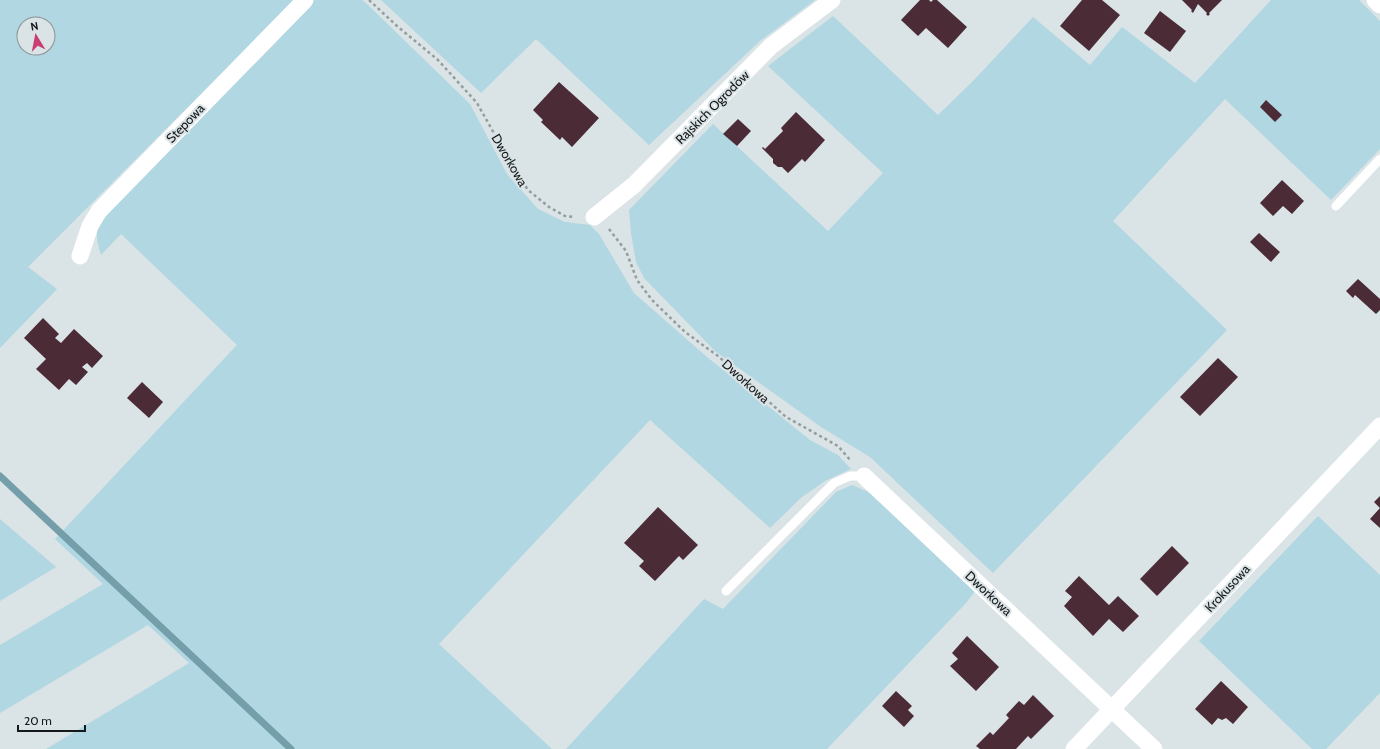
<svg xmlns="http://www.w3.org/2000/svg" width="1380" height="749" font-family="Cabin,sans-serif">
  <rect width="100%" height="100%" fill="#dae3e5"/>
  <g fill="#b1d7e2" fill-rule="evenodd">
    <path d="M0 0H295L28 267 57 289 0 348ZM24 24H48V48H24Z"/>
    <path d="M314 0H362L366 3 470 104 507 174 538 209 565 222 590 225 599 234 634 293 707 357 810 440 838 455 851 469 825 481 802 497 770 528 650 420 439 644 552 749H46L189 663 148 625 0 713V645L103 584 55 539 237 345 121 234 101 255C94 233 96 230 107 210Z"/>
    <path d="M381 0H815L760 41 649 145 536 39 481 93Z"/>
    <path d="M1271 0H1359L1380 21V149L1331 200 1225 99 1113 221 1227 330 993 573 870 457 821 427 715 351 644 278 636 262 631 233 629 210 713 124 828 231 883 173 768 66 833 16 938 115 973 81 1033 17 1090 65 1122 27 1195 83Z"/>
    <path d="M852 485 871 493 975 591 966 603 827 749H566L704 599 723 609 836 492Z"/>
    <path d="M1318 516 1380 575V693L1326 749H1312L1199 641Z"/>
    <path d="M0 519 56 567 0 601Z"/>
  </g>
  <g fill="none" stroke-linecap="round" stroke-linejoin="round">
    <path stroke="#749eaa" stroke-width="7" d="M0 476 291 749"/>
  </g>
  <g fill="#4b2b35">
    <path d="M920 0H929L931 2 933 0H937L967 27 948 48 926 28 918 36 901 20Z"/>
    <path d="M1082 0H1102L1120 15 1089 51 1060 26Z"/>
    <path d="M1182 0H1222L1209 13 1210 14 1208 16 1206 14 1207 13 1198 4 1193 13 1191 11 1192 10Z"/>
    <path d="M1160 11 1186 31 1170 52 1144 33Z"/>
    <path d="M559 82 599 118 572 147 562 137 560 140 541 122 543 120 533 110Z"/>
    <path d="M1266 100 1282 115 1275 122 1260 107Z"/>
    <path d="M796 112 825 140 805 162 802 159 788 173 782 167H778L773 163V159L762 148 763 147 765 149 783 131 781 128Z"/>
    <path d="M738 119 751 131 737 146 723 134Z"/>
    <path d="M1282 180 1304 201 1292 214 1283 206 1273 216 1260 203Z"/>
    <path d="M1259 233 1280 252 1271 262 1250 242Z"/>
    <path d="M1358 279 1380 299V310L1376 314 1355 295 1353 298 1346 291Z"/>
    <path d="M43 318 59 334 55 338 61 343 74 329 103 356 92 368 87 363 82 367 88 372 76 385 69 379 59 390 36 369 46 359 24 338Z"/>
    <path d="M1218 358 1238 377 1200 416 1180 397Z"/>
    <path d="M142 382 163 402 149 418 127 398Z"/>
    <path d="M1380 496V528L1370 519 1380 508 1374 502Z"/>
    <path d="M658 507 698 545 683 560 679 556 655 581 639 566 644 561 624 543Z"/>
    <path d="M1172 546 1189 563 1157 596 1140 579Z"/>
    <path d="M1079 576 1109 605 1118 596 1139 616 1123 632 1109 619 1093 636 1064 606 1072 597 1065 591Z"/>
    <path d="M967 636 999 667 976 691 950 666 958 659 952 653Z"/>
    <path d="M1221 681 1248 707 1233 724 1226 718 1222 720 1218 718 1212 725 1195 709Z"/>
    <path d="M896 691 912 706 908 710 914 716 904 727 882 706Z"/>
    <path d="M1033 695 1054 716 1031 739 1028 736 1016 749H980L976 746 990 732 993 735 1009 718 1006 715 1019 701 1024 705Z"/>
  </g>
  <g fill="none" stroke-linecap="round" stroke-linejoin="round">
    <g stroke="#969d9e" stroke-width="2.5" stroke-dasharray="3 3" stroke-linecap="butt">
      <path d="M369 0 397 26 438 60 477 103 514 169 528 190 549 207 565 216 574 217"/>
      <path d="M609 229 626 251 637 280 652 300 685 332 718 356 786 417 838 446 851 461"/>
    </g>
    <g stroke="#fff" stroke-width="9">
      <path d="M1336 206 1380 159"/>
      <path d="M726 591 834 483 850 476H864"/>
    </g>
    <g stroke="#fff" stroke-width="17">
      <path d="M1375 0 1380 5"/>
      <path d="M594 217 634 185 771 46 832 0"/>
      <path d="M80 256 90 226 99 211 305 0"/>
      <path d="M864 476 1154 749"/>
      <path d="M1074 749 1380 426"/>
    </g>
  </g>
  <g text-anchor="middle" stroke-width="4" stroke-linejoin="round" paint-order="stroke">
    <g font-size="13" fill="#16191a" stroke="#dae3e5">
      <text transform="translate(712 107) rotate(-45)" y="5">Rajskich Ogrodów</text>
      <text transform="translate(185 123) rotate(-46)" y="5">Stepowa</text>
      <text transform="translate(510 160) rotate(60)" y="5">Dworkowa</text>
      <text transform="translate(746 381) rotate(42)" y="5">Dworkowa</text>
      <text transform="translate(1227 588) rotate(-47)" y="5">Krokusowa</text>
      <text transform="translate(989 593) rotate(43)" y="5">Dworkowa</text>
    </g>
  </g>
  <g transform="translate(36 36) rotate(350)"><circle r="19" fill="#dae3e5" stroke="#8c9294"/>
  <path d="M0-3L7 15L0 10L-7 15Z" fill="#ca3f73"/>
  <text y="-6" font-size="11" font-weight="bold" text-anchor="middle" fill="#16191a">N</text>
  </g>
  <path d="M18 725v6h67v-6" fill="none" stroke="#16191a" stroke-width="2"/>
  <text x="24" y="725" font-size="12" fill="#16191a" stroke="#dae3e5" stroke-width="3" paint-order="stroke">20 m</text>
</svg>
